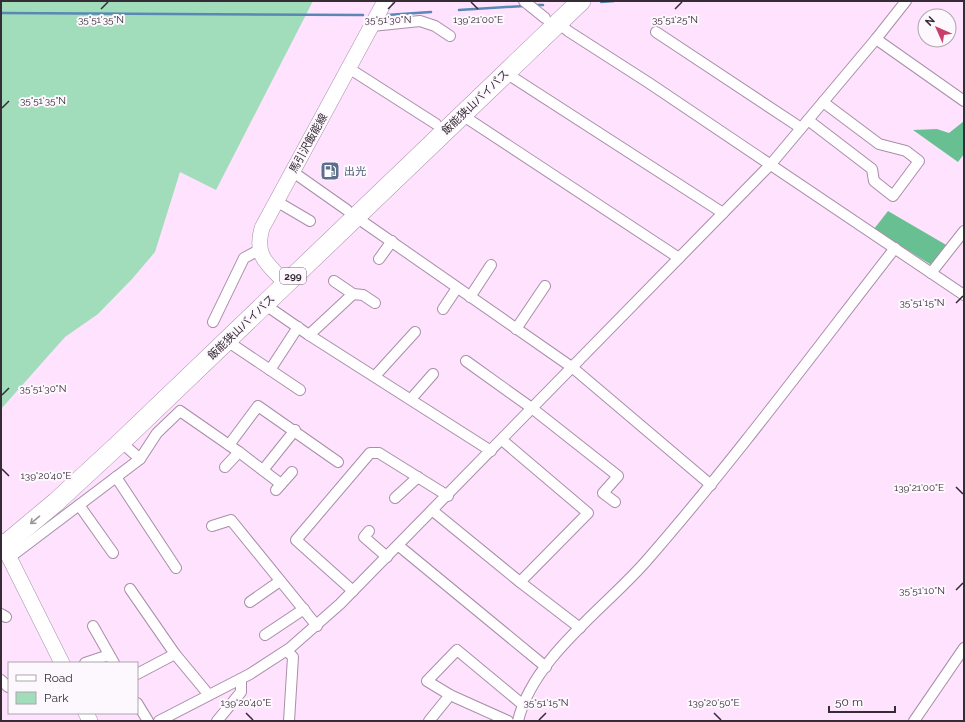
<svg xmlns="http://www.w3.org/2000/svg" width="965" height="722" font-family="Raleway,'Noto Sans JP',sans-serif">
  <rect width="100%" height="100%" fill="#fee2fe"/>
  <path fill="#a2ddbb" d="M1 1H313L216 190 180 172 155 252 132 279 98 314 65 337 1 409Z"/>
  <g fill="#68c092">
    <path d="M964 121V154L958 162 913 130 937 129 949 133Z"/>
    <path d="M888 211 948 246 933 266 874 229Z"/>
  </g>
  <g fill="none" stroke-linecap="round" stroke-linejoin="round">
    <g stroke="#5888b3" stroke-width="2.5">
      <path d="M601 2 614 1"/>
      <path d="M533 5H543"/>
      <path d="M459 10 524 6"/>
      <path d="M1 13 363 15"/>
      <path d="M387 15 431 12"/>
    </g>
    <g stroke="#a88ea8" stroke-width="12">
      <g id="street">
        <path d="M524 1 545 18"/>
        <path d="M558 22 568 31 649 83 964 295"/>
        <path d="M372 26 420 21 435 26 450 36"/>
        <path d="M656 32 801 128"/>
        <path d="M876 39 964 101"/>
        <path d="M350 69 436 124"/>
        <path d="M506 73 723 213"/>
        <path d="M462 115 679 258"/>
        <path d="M808 120 872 169 874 181 893 196 919 161 906 151 879 144 823 102"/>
        <path d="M293 172 347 210"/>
        <path d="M276 201 310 221"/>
        <path d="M356 217 573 368 711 485"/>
        <path d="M379 259 392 241"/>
        <path d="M931 273 964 231"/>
        <path d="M334 281 353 294 363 295 375 303"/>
        <path d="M470 297 491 265"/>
        <path d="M264 304 309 335 491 451"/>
        <path d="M443 309 457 288"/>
        <path d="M213 322 244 258 259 250"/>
        <path d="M516 329 545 286"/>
        <path d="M309 335 353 294"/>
        <path d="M227 341 300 390"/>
        <path d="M466 361 533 409 618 476 603 493 615 502"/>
        <path d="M270 370 298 327"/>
        <path d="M375 376 415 332"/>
        <path d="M411 399 433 374"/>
        <path d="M502 440 588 513 520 582"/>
        <path d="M121 442 140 459"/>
        <path d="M229 445 258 406 338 462"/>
        <path d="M225 467 239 452"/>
        <path d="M263 470 295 430"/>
        <path d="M116 477 176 568"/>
        <path d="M276 490 292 472"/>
        <path d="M395 498 418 477"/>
        <path d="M79 505 113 553"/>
        <path d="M433 511 520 582 580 628"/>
        <path d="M212 526 231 520 317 626"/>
        <path d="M369 531 364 537 387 557"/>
        <path d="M399 546 546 667"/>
        <path d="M9 558 140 459 157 433 180 411 239 452 281 484"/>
        <path d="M130 589 175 654 209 695"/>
        <path d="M353 591 296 540 370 453H379L448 496"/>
        <path d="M250 602 280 581"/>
        <path d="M1 614 6 617"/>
        <path d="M93 626 114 663"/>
        <path d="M265 635 304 609"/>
        <path d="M287 651 293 657 289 721"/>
        <path d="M85 663 109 655"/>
        <path d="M137 674 175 654"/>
        <path d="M1 680 8 687"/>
        <path d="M137 703 148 721"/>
        <path d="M159 721 250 674 290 648 340 604 771 164 876 39 906 1"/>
        <path d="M217 721 241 692V679"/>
        <path d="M429 721 450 695"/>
        <path d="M508 721 450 695 427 681 457 650 522 704"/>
        <path d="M518 721C533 657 607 607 648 559 735 459 814 352 895 248"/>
        <path d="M914 721 964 648"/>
      </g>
    </g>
    <g stroke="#a88ea8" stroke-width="16">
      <g id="secondary">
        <path d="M286 283C267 264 254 256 262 228L385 1"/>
        <path d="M1 541 62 663"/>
        <path d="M86 713 90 721"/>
      </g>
    </g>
    <g stroke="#a88ea8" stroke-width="20">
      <path id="highway" d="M1 548 56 502 121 442 581 1"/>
    </g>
    <use href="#street" stroke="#fff" stroke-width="10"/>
    <use href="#secondary" stroke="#fff" stroke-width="15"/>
    <use href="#highway" stroke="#fff" stroke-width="19"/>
  </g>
  <defs><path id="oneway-shaft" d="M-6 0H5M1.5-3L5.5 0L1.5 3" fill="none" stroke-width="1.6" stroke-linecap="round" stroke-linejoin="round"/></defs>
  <use stroke="#9a969a" href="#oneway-shaft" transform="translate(35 520) rotate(140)"/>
  <path fill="none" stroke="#362c36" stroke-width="1.5" d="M471 2 478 9M101 9 108 2M388 9 395 2M675 9 682 2M2 108 9 101M956 303 963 296M2 395 9 388M2 469 9 476M956 487 963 494M956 590 963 583M246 713 253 720M714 713 721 720M539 720 546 713"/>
  <defs>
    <g id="fuel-square" transform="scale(1)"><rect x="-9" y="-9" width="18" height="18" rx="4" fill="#5c6f8a" stroke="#fdf8fd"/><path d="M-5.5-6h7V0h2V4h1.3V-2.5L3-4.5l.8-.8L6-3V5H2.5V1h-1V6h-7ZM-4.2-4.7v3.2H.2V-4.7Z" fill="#fff"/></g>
  </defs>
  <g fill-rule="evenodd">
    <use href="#fuel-square" x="330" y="171"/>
  </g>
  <g text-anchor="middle" stroke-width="4" stroke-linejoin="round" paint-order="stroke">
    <rect fill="#fdf8fd" stroke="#726972" stroke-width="1" x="280" y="268" width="26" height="16" rx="3"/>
    <g font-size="10" font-weight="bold" fill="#362c36">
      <text x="293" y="280">299</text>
    </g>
    <g font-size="11" fill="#362c36" stroke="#fdf8fd">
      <text transform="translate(475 102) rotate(-44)" y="4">飯能狭山バイパス</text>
      <text transform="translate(308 143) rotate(-61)" y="4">馬引沢飯能線</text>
      <text transform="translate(241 327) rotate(-44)" y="4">飯能狭山バイパス</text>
    </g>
    <g font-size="11" fill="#4e5e75" stroke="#fdf8fd" text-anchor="start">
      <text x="344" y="175">出光</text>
    </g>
  </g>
  <g font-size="10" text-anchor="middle" fill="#362c36" stroke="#fdf8fd" stroke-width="4" stroke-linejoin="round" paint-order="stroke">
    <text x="101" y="23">35°51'35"N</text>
    <text x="388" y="23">35°51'30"N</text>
    <text x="478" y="23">139°21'00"E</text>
    <text x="675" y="23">35°51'25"N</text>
    <text x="43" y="104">35°51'35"N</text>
    <text x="922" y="306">35°51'15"N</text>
    <text x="43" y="392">35°51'30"N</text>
    <text x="46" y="479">139°20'40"E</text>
    <text x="919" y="491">139°21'00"E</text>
    <text x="922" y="594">35°51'10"N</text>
    <text x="546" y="706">35°51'15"N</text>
    <text x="246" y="706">139°20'40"E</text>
    <text x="714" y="706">139°20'50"E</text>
  </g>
  <rect width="965" height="722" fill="none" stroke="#362c36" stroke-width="4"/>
  <rect x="8" y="662" width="130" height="52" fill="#fdf8fd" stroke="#ada6ad"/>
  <rect x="16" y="675" width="20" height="6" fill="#ffffff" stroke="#ada6ad"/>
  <text x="44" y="682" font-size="12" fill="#362c36">Road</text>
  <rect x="16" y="692" width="20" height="12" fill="#a2ddbb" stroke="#ada6ad"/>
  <text x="44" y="702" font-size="12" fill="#362c36">Park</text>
  <g transform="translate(937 28) rotate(315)"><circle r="19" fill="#fdf8fd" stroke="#ada6ad"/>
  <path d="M0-3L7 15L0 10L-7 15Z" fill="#cc3e6a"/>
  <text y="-6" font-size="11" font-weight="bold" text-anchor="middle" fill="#362c36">N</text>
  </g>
  <path d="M829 706v6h66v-6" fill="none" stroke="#362c36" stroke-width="2"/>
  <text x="835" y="706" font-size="12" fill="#362c36" stroke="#fdf8fd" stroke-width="3" paint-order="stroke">50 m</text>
</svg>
